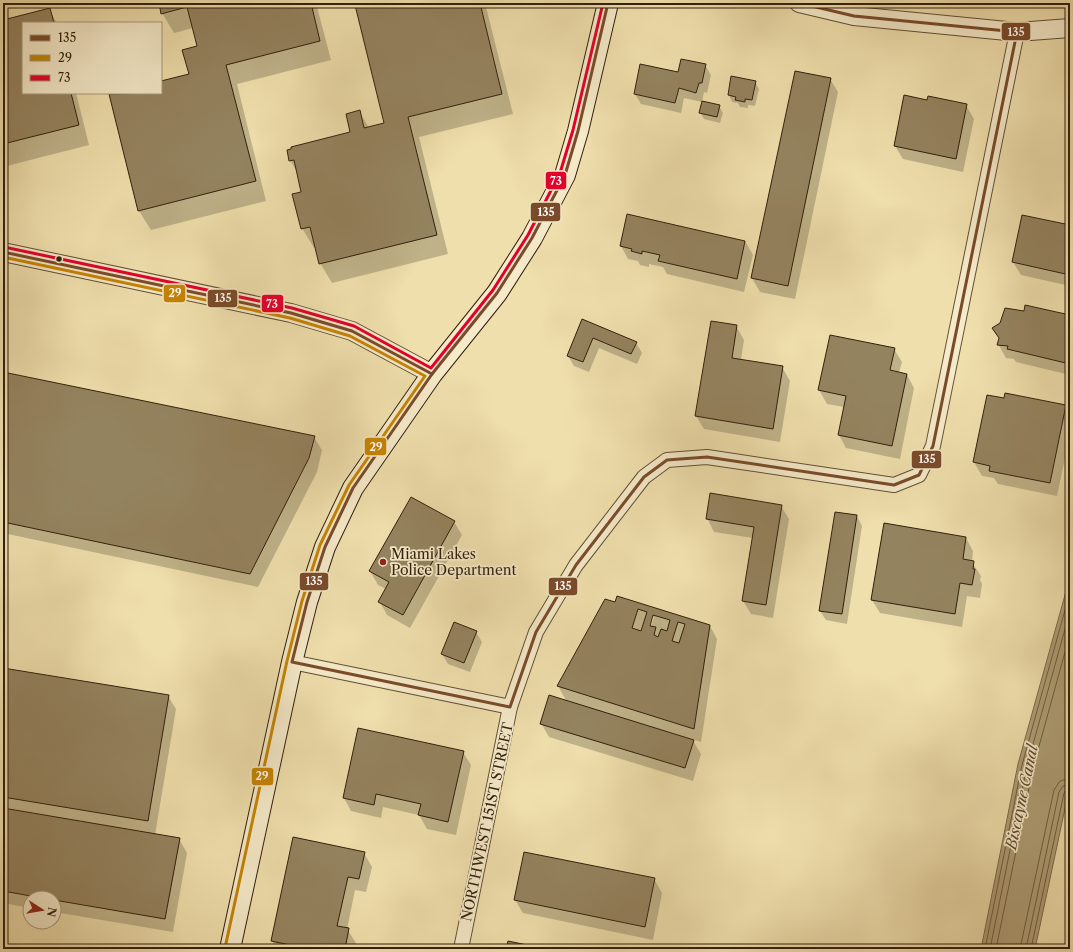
<svg xmlns="http://www.w3.org/2000/svg" width="1073" height="952" font-family="'Libre Caslon Text',serif">
  <rect width="100%" height="100%" fill="#efdfac"/>
  <filter id="stains"><feTurbulence type="fractalNoise" baseFrequency=".005" numOctaves="4"/><feColorMatrix values="0 0 0 0 .2 0 0 0 0 .09 0 0 0 0 .02 0 0 0 .5 -.17"/></filter>
  <radialGradient id="worn" r=".72"><stop offset=".6" stop-color="#630" stop-opacity="0"/><stop offset="1" stop-color="#630" stop-opacity=".3"/></radialGradient>
  <path fill="#af9e75" stroke="#7d6b4b" d="M1070 577V785L1035 949H981L1018 764Z"/>
  <g fill="#0003" fill-rule="evenodd">
    <path d="M160 3H316L331 60 237 84 266 201 151 230 139 211 110 95 117 93H161V82L190 74 198 47 193 28 174 33 162 13Z"/>
    <path d="M367 3H485L513 114 419 137 448 254 332 283 320 263 316 247 314 248 302 228 303 192 298 174 290 160 351 133 359 111 369 128 385 124Z"/>
    <path d="M49 10 57 23H23V93H76L89 145 3 167V15L6 20Z"/>
    <path d="M705 65 711 75 707 93 704 92 702 102 684 98 681 113 641 104 635 94 679 73Z"/>
    <path d="M732 78 755 82 759 89 755 106 748 105V108L740 107 738 103 732 102 729 95Z"/>
    <path d="M830 79 838 92 795 299 760 292 752 278Z"/>
    <path d="M928 101 966 105 974 119 963 172 903 159 895 146Z"/>
    <path d="M719 106 723 113 720 123 704 119 700 112Z"/>
    <path d="M1070 226V286L1021 275 1013 262Z"/>
    <path d="M745 241 753 255 744 292 667 274 663 267 649 264V267L640 265 638 261 628 259 621 246Z"/>
    <path d="M1024 313 1070 316V375L1016 362 1014 359 1006 358 998 344Z"/>
    <path d="M582 321 636 343 642 353 637 364 599 348 589 372 574 366 568 356Z"/>
    <path d="M736 326 744 340 741 360 782 367 790 381 780 442 704 429 696 416Z"/>
    <path d="M894 349 902 362 899 373 907 375 914 388 900 459 846 448 839 435 844 407 827 404 819 390Z"/>
    <path d="M3 373 314 437 322 450 317 472 258 587 3 533Z"/>
    <path d="M1065 406 1070 414V434L1057 496 998 484 994 478 982 476 974 462Z"/>
    <path d="M781 506 789 519 773 618 751 614 743 601 753 538 714 532 707 518Z"/>
    <path d="M857 516 862 526 847 624 826 620 820 611Z"/>
    <path d="M454 522 462 535 410 628 387 615 380 602 386 589 378 585 370 571Z"/>
    <path d="M966 538 973 551 972 562 981 576 980 580 982 584 980 598 967 596 962 627 880 613 872 600Z"/>
    <path d="M606 600 710 626 717 639 701 742 692 739 701 754 693 781 549 737 541 723 567 702 558 686ZM652 617H654L651 626 649 625Z"/>
    <path d="M476 632 482 642 470 672 448 664 442 654Z"/>
    <path d="M3 669 168 696 176 709 155 835 179 839 187 853 173 932 54 912V898H30V908L3 903Z"/>
    <path d="M463 752 471 765 456 835 427 829 419 815 383 807 381 818 351 811 344 798Z"/>
    <path d="M364 853 372 867 366 892 355 890 347 929 356 943 355 949H277L272 941Z"/>
    <path d="M654 879 662 893 653 940 523 913 515 900Z"/>
  </g>
  <g fill="none" stroke-linecap="round" stroke-linejoin="round">
    <g stroke="#705e40" stroke-width="1">
      <path d="M985 949 1022 765 1070 592"/>
      <path d="M990 949 1027 766 1070 611"/>
      <path d="M996 949 1033 768 1070 634"/>
      <path d="M1020 949 1054 790 1060 781 1070 778"/>
      <path d="M1026 949 1059 792 1063 786 1070 784"/>
      <path d="M1031 949 1064 793 1066 790 1070 789"/>
    </g>
  </g>
  <g fill="#94835f" stroke="#321f0b" fill-rule="evenodd">
    <path d="M159 3H311L320 41 226 65 256 181 138 211 109 94 161 93V81L189 74 182 50 197 46 187 7 161 14Z"/>
    <path d="M362 3H480L502 94 408 117 437 235 319 264 310 227 301 229 292 194 301 192 294 160 289 161 287 150 291 149V147L350 132 346 114 360 110 364 128 384 123 355 5Z"/>
    <path d="M50 8 54 23H23V93H71L79 125 3 144V20Z"/>
    <path d="M681 59 706 64 702 83H699L696 93 679 88 675 103 634 94 640 64 678 72Z"/>
    <path d="M795 71 831 78 788 286 751 278Z"/>
    <path d="M731 76 756 81 752 100 745 99V102L735 100 736 97 728 95Z"/>
    <path d="M904 95 927 100 928 96 967 104 956 159 894 146Z"/>
    <path d="M702 101 720 105 717 117 699 113Z"/>
    <path d="M627 214 745 241 737 279 658 261 660 255 642 251V254L631 251 632 249 620 246Z"/>
    <path d="M1022 215 1070 225V275L1012 262Z"/>
    <path d="M1025 305 1070 315V364L1007 349 1008 346 997 345 999 338 992 328 1000 323 1005 308 1024 311Z"/>
    <path d="M582 319 637 342 631 354 593 338 583 362 567 356Z"/>
    <path d="M711 321 737 325 732 358 783 366 773 429 695 416Z"/>
    <path d="M830 335 895 348 890 370 907 374 892 446 838 435 846 396 818 390Z"/>
    <path d="M3 372 315 436 309 458 250 574 3 522Z"/>
    <path d="M1005 393 1066 405 1050 483 989 471 990 466 973 462 987 395 1004 398Z"/>
    <path d="M710 493 782 505 766 605 742 601 754 527 706 519Z"/>
    <path d="M411 497 455 521 403 615 378 602 389 582 369 571Z"/>
    <path d="M835 512 857 515 842 614 819 611Z"/>
    <path d="M884 523 966 537 963 559 974 561 973 569H975L972 585 960 583 955 614 871 600Z"/>
    <path d="M617 596 710 625 694 729 557 686 605 599 615 602ZM638 609 647 612 641 631 632 628ZM653 615 670 620 667 631 661 629 658 637 654 635 656 627 650 626ZM678 622 685 624 679 643 672 641Z"/>
    <path d="M454 622 477 631 464 663 441 654Z"/>
    <path d="M3 668 169 695 148 821 3 797Z"/>
    <path d="M549 695 694 740 685 768 540 724Z"/>
    <path d="M358 728 464 751 448 822 418 815 421 804 376 794 374 805 343 798Z"/>
    <path d="M3 808 180 838 165 919 54 900V898H42L3 891Z"/>
    <path d="M293 837 365 852 359 879 348 877 337 926 349 928 345 949H309L271 941Z"/>
    <path d="M524 852 655 878 645 927 514 900Z"/>
    <path d="M508 941 546 949H506Z"/>
  </g>
  <g fill="none" stroke-linecap="round" stroke-linejoin="round">
    <g stroke="#614f33" stroke-width="16">
      <g id="minor">
        <path d="M292 662 510 707"/>
        <path d="M461 949 510 707 536 632 576 565 644 477 667 460 707 457 894 485 919 475 933 446 1017 32"/>
      </g>
    </g>
    <g stroke="#614f33" stroke-width="20">
      <g id="tertiary">
        <path d="M799 3 854 16 1017 32 1070 28"/>
        <path d="M3 252 291 313 352 331 432 374"/>
      </g>
    </g>
    <g stroke="#321f0b" stroke-width="22">
      <path id="secondary" d="M230 949 292 662 307 602 325 547 353 488 432 374 497 293 532 238 565 175 578 131 608 3"/>
    </g>
    <use href="#minor" stroke="#f5eac9" stroke-width="14"/>
    <use href="#tertiary" stroke="#f5eac9" stroke-width="18"/>
    <use href="#secondary" stroke="#f5eac9" stroke-width="20"/>
    <g stroke="#f5eac9" stroke-width="6">
      <g id="bus-1">
        <path d="M608 3 578 131 565 175 532 238 497 293 432 374 353 488 325 547 307 602 292 662 510 707 536 632 576 565 644 477 667 460 707 457 894 485 919 475 933 446 1017 32 854 16 799 3"/>
        <path d="M3 252 291 313 352 331 432 374"/>
      </g>
    </g>
    <g stroke="#f5eac9" stroke-width="6">
      <path id="bus-2" d="M3 257 290 318 350 336 425 376 349 485 320 545 302 601 287 661 225 948"/>
    </g>
    <g stroke="#f5eac9" stroke-width="6">
      <path id="bus-3" d="M4 247 292 308 354 326 431 368 493 290 528 235 560 173 573 130 603 3"/>
    </g>
    <use href="#bus-1" stroke="#7a4b2a" stroke-width="3"/>
    <use href="#bus-2" stroke="#c68403" stroke-width="3"/>
    <use href="#bus-3" stroke="#e4002b" stroke-width="3"/>
  </g>
  <circle fill="#321f0b" stroke="#f5eac9" stroke-width="1.5" cx="59" cy="259" r="3.5"/>
  <circle fill="#8f2418" stroke="#f5eac9" stroke-width="1.5" cx="383" cy="562" r="4"/>
  <g text-anchor="middle" stroke-width="3.5" stroke-linejoin="round" paint-order="stroke">
    <g font-size="14" fill="#321f0b" stroke="#f5eac9" text-anchor="start">
      <text x="391" y="559">Miami Lakes<tspan x="391" dy="16">Police Department</tspan></text>
    </g>
    <g font-size="14" fill="#321f0b" stroke="#f5eac9">
      <text transform="translate(487 822) rotate(-78)" y="5">NORTHWEST 151ST STREET</text>
    </g>
    <g font-size="15" font-style="italic" fill="#5e4b30" stroke="#f5eac9">
      <text transform="translate(1022 797) rotate(-78)" y="5">Biscayne Canal</text>
    </g>
  </g>
  <g stroke="#f5eac9" stroke-width="1.5">
    <rect x="1001" y="22" width="30" height="19" rx="4" fill="#7a4b2a"/>
    <rect x="545" y="171" width="22" height="19" rx="4" fill="#e4002b"/>
    <rect x="530" y="202" width="31" height="20" rx="4" fill="#7a4b2a"/>
    <rect x="163" y="284" width="23" height="19" rx="4" fill="#c68403"/>
    <rect x="207" y="289" width="31" height="19" rx="4" fill="#7a4b2a"/>
    <rect x="261" y="294" width="23" height="19" rx="4" fill="#e4002b"/>
    <rect x="364" y="437" width="23" height="19" rx="4" fill="#c68403"/>
    <rect x="911" y="450" width="31" height="19" rx="4" fill="#7a4b2a"/>
    <rect x="299" y="572" width="30" height="19" rx="4" fill="#7a4b2a"/>
    <rect x="548" y="577" width="30" height="19" rx="4" fill="#7a4b2a"/>
    <rect x="251" y="767" width="23" height="19" rx="4" fill="#c68403"/>
  </g>
  <g font-size="11" text-anchor="middle" font-weight="bold" fill="#fff">
    <text x="1016" y="36">135</text>
    <text x="556" y="185">73</text>
    <text x="546" y="216">135</text>
    <text x="175" y="297">29</text>
    <text x="223" y="302">135</text>
    <text x="272" y="308">73</text>
    <text x="376" y="451">29</text>
    <text x="927" y="463">135</text>
    <text x="314" y="585">135</text>
    <text x="563" y="590">135</text>
    <text x="262" y="780">29</text>
  </g>
  <rect width="1073" height="952" fill="none" stroke="#efdfac" stroke-width="16"/>
  <rect x="4" y="4" width="1065" height="944" fill="none" stroke="#321f0b" stroke-width="2"/>
  <rect x="8" y="8" width="1057" height="936" fill="none" stroke="#321f0b"/>
  <rect x="22" y="22" width="140" height="72" fill="#f5eac9" stroke="#a7997d"/>
  <rect x="30" y="35" width="20" height="6" fill="#7a4b2a" stroke="#a7997d"/>
  <text x="58" y="42" font-size="12" fill="#321f0b">135</text>
  <rect x="30" y="55" width="20" height="6" fill="#c68403" stroke="#a7997d"/>
  <text x="58" y="62" font-size="12" fill="#321f0b">29</text>
  <rect x="30" y="75" width="20" height="6" fill="#e4002b" stroke="#a7997d"/>
  <text x="58" y="82" font-size="12" fill="#321f0b">73</text>
  <g transform="translate(42 910) rotate(102)"><circle r="19" fill="#f5eac9" stroke="#a7997d"/>
  <path d="M0-3L7 15L0 10L-7 15Z" fill="#8f2418"/>
  <text y="-6" font-size="11" font-weight="bold" text-anchor="middle" fill="#321f0b">N</text>
  </g>
  <rect width="100%" height="100%" filter="url(#stains)"/>
  <rect width="100%" height="100%" fill="url(#worn)"/>
</svg>
